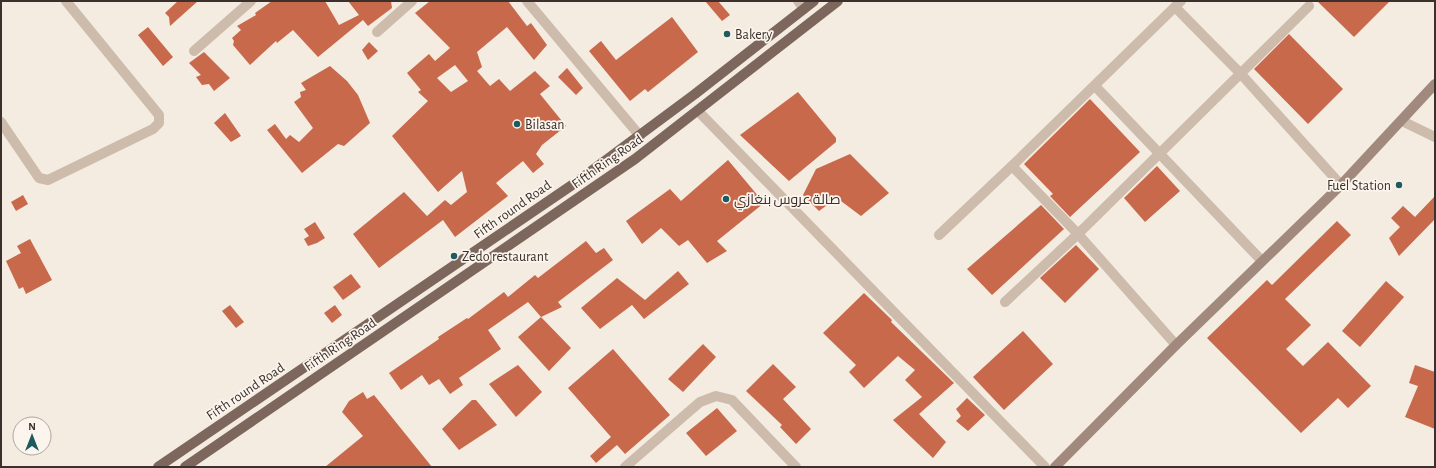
<svg xmlns="http://www.w3.org/2000/svg" width="1436" height="468" font-family="'Alegreya Sans',Cairo,sans-serif">
  <rect width="100%" height="100%" fill="#f4ebe1"/>
  <g fill="#c8694b" fill-rule="evenodd">
    <path d="M178 1H198L170 26 169 17 165 13Z"/>
    <path d="M272 1H325L339 25 359 15 348 1H391L392 8 368 26 363 20 318 57 293 30 277 43 276 41 250 65 233 45 234 41 232 38 241 30 237 26 256 15 255 13Z"/>
    <path d="M430 1H508L527 26 531 23 547 45 534 60 507 27 477 52 482 67 477 71 490 86 499 79 510 91 535 71 550 86 540 94 566 126 542 145 536 154 544 164 533 173 523 161 496 183 508 196 455 237 443 220 379 268 353 234 404 192 427 216 445 200 451 205 467 192 462 171 438 192 392 136 428 101 418 92 421 90 407 73 429 54 435 61 450 48 415 13ZM455 65 468 81 451 92 437 78Z"/>
    <path d="M705 1H718L730 15 722 21Z"/>
    <path d="M1317 1H1390L1354 37Z"/>
    <path d="M672 17 698 52 648 92 645 89 630 101 589 51 601 41 616 60Z"/>
    <path d="M148 27 173 57 163 66 138 35Z"/>
    <path d="M1289 34 1343 89 1308 124 1254 69Z"/>
    <path d="M369 42 378 51 368 60 362 50Z"/>
    <path d="M204 52 230 78 214 91 209 84 202 85 196 77 201 75 189 63Z"/>
    <path d="M330 66 347 81 358 95 370 123 344 146 338 144 302 173 267 130 275 124 286 139 290 135 299 142 313 128 294 102 301 97 300 92 306 90 301 83Z"/>
    <path d="M567 68 583 88 576 95 558 77Z"/>
    <path d="M798 92 836 138V142L789 181 740 135Z"/>
    <path d="M1090 99 1140 152 1070 217 1050 196 1053 194 1024 164Z"/>
    <path d="M225 113 241 136 231 142 214 123Z"/>
    <path d="M850 154 889 193 861 216 837 198 819 211 803 195 816 169Z"/>
    <path d="M728 160 764 203 717 241 727 251 707 263 688 240 679 246 661 228 642 244 626 221 670 189 681 201Z"/>
    <path d="M1157 166 1180 191 1145 222 1124 198Z"/>
    <path d="M23 195 28 204 16 211 11 202Z"/>
    <path d="M1435 196V219L1399 256 1389 238 1400 227 1391 218 1403 206 1415 217Z"/>
    <path d="M1041 205 1064 229 992 295 967 269Z"/>
    <path d="M1337 221 1351 235 1285 299 1311 325 1286 349 1303 366 1328 342 1371 386 1348 408 1338 398 1301 433 1207 338 1267 280 1272 285Z"/>
    <path d="M315 222 325 238 317 243 308 246 304 239 309 236 304 229Z"/>
    <path d="M30 239 52 280 26 294 23 287 19 289 6 261 21 253 17 246Z"/>
    <path d="M586 241 596 253 604 248 613 260 558 302 562 307 541 317 528 302 488 330 501 349 459 378 463 385 450 394 439 379 429 385 422 375 401 390 389 373 439 339 438 337 467 318 468 319 504 292 508 297 535 275 538 278Z"/>
    <path d="M1076 245 1099 269 1065 303 1040 278Z"/>
    <path d="M678 271 689 284 644 319 632 305 600 329 581 308 617 278 645 300Z"/>
    <path d="M351 274 361 287 343 300 333 287Z"/>
    <path d="M1386 281 1404 297 1360 347 1342 331Z"/>
    <path d="M864 293 892 320 891 322 954 383 919 414 946 442 933 458 893 420 922 397 905 380 915 370 898 356 864 388 849 372 856 365 823 333Z"/>
    <path d="M230 305 244 322 236 328 222 311Z"/>
    <path d="M335 305 342 315 332 323 324 313Z"/>
    <path d="M541 317 571 348 549 371 518 337Z"/>
    <path d="M1023 331 1053 364 1004 410 973 377Z"/>
    <path d="M703 344 716 357 683 392 668 379Z"/>
    <path d="M613 349 670 415 625 454 617 445 596 463 590 456 611 437 568 388Z"/>
    <path d="M773 364 796 387 783 399 811 429 796 444 780 427 782 425 746 391Z"/>
    <path d="M518 365 542 392 516 417 489 384Z"/>
    <path d="M1415 365 1435 372V429L1405 417 1418 386 1409 383Z"/>
    <path d="M363 392 367 399 374 395 432 467H325L363 436 342 412 349 401Z"/>
    <path d="M967 398 985 415 968 431 956 421 961 416 956 409Z"/>
    <path d="M472 400H476L497 425 459 450 442 429Z"/>
    <path d="M717 408 737 431 706 456 686 433Z"/>
  </g>
  <g fill="none" stroke-linecap="round" stroke-linejoin="round">
    <g stroke="#cdbbac" stroke-width="10">
      <path d="M527 1 640 136"/>
      <path d="M798 1 804 9"/>
      <path d="M1175 7 1240 73 1341 185"/>
      <path d="M377 32 412 1"/>
      <path d="M194 51 251 1"/>
      <path d="M1095 86 1262 261"/>
      <path d="M698 111 1045 467"/>
      <path d="M1402 121 1435 137"/>
      <path d="M1 122 39 178 48 180 153 129 159 123V115L66 1"/>
      <path d="M1012 166 1078 234 1176 345"/>
      <path d="M939 235 1012 166 1181 1"/>
      <path d="M1005 302 1078 234 1309 6"/>
      <path d="M625 467 700 402 716 396 732 400 796 467"/>
    </g>
    <path stroke="#a18a7d" stroke-width="10" d="M1055 467 1176 345 1341 185 1435 84"/>
    <g stroke="#7d675c" stroke-width="10">
      <path d="M158 467 575 183 695 94 814 1"/>
      <path d="M185 467 635 159 838 1"/>
    </g>
  </g>
  <g fill="#1f5a5e" stroke="#fbf5ee" stroke-width="1.5">
    <circle cx="727" cy="34" r="4"/>
    <circle cx="517" cy="124" r="4"/>
    <circle cx="1399" cy="185" r="4"/>
    <circle cx="726" cy="199" r="4"/>
    <circle cx="454" cy="256" r="4"/>
  </g>
  <g text-anchor="middle" stroke-width="3.5" stroke-linejoin="round" paint-order="stroke">
    <g font-size="14" fill="#3b302b" stroke="#fbf5ee" text-anchor="start">
      <text x="735" y="39">Bakery</text>
      <text x="525" y="129">Bilasan</text>
      <text x="1391" y="190" text-anchor="end">Fuel Station</text>
      <text x="734" y="204">صالة عروس بنغازي</text>
      <text x="462" y="261">Zedo restaurant</text>
    </g>
    <g font-size="14" fill="#3b302b" stroke="#fbf5ee">
      <text transform="translate(607 161) rotate(-35)" y="5">Fifth Ring Road</text>
      <text transform="translate(512 209) rotate(-35)" y="5">Fifth round Road</text>
      <text transform="translate(340 344) rotate(-34)" y="5">Fifth Ring Road</text>
      <text transform="translate(245 391) rotate(-34)" y="5">Fifth round Road</text>
    </g>
  </g>
  <rect width="1436" height="468" fill="none" stroke="#3b302b" stroke-width="4"/>
  <g transform="translate(32 436)"><circle r="19" fill="#fbf5ee" stroke="#aea6a0"/>
  <path d="M0-3L7 15L0 10L-7 15Z" fill="#1f5a5e"/>
  <text y="-6" font-size="11" font-weight="bold" text-anchor="middle" fill="#3b302b">N</text>
  </g>
</svg>
